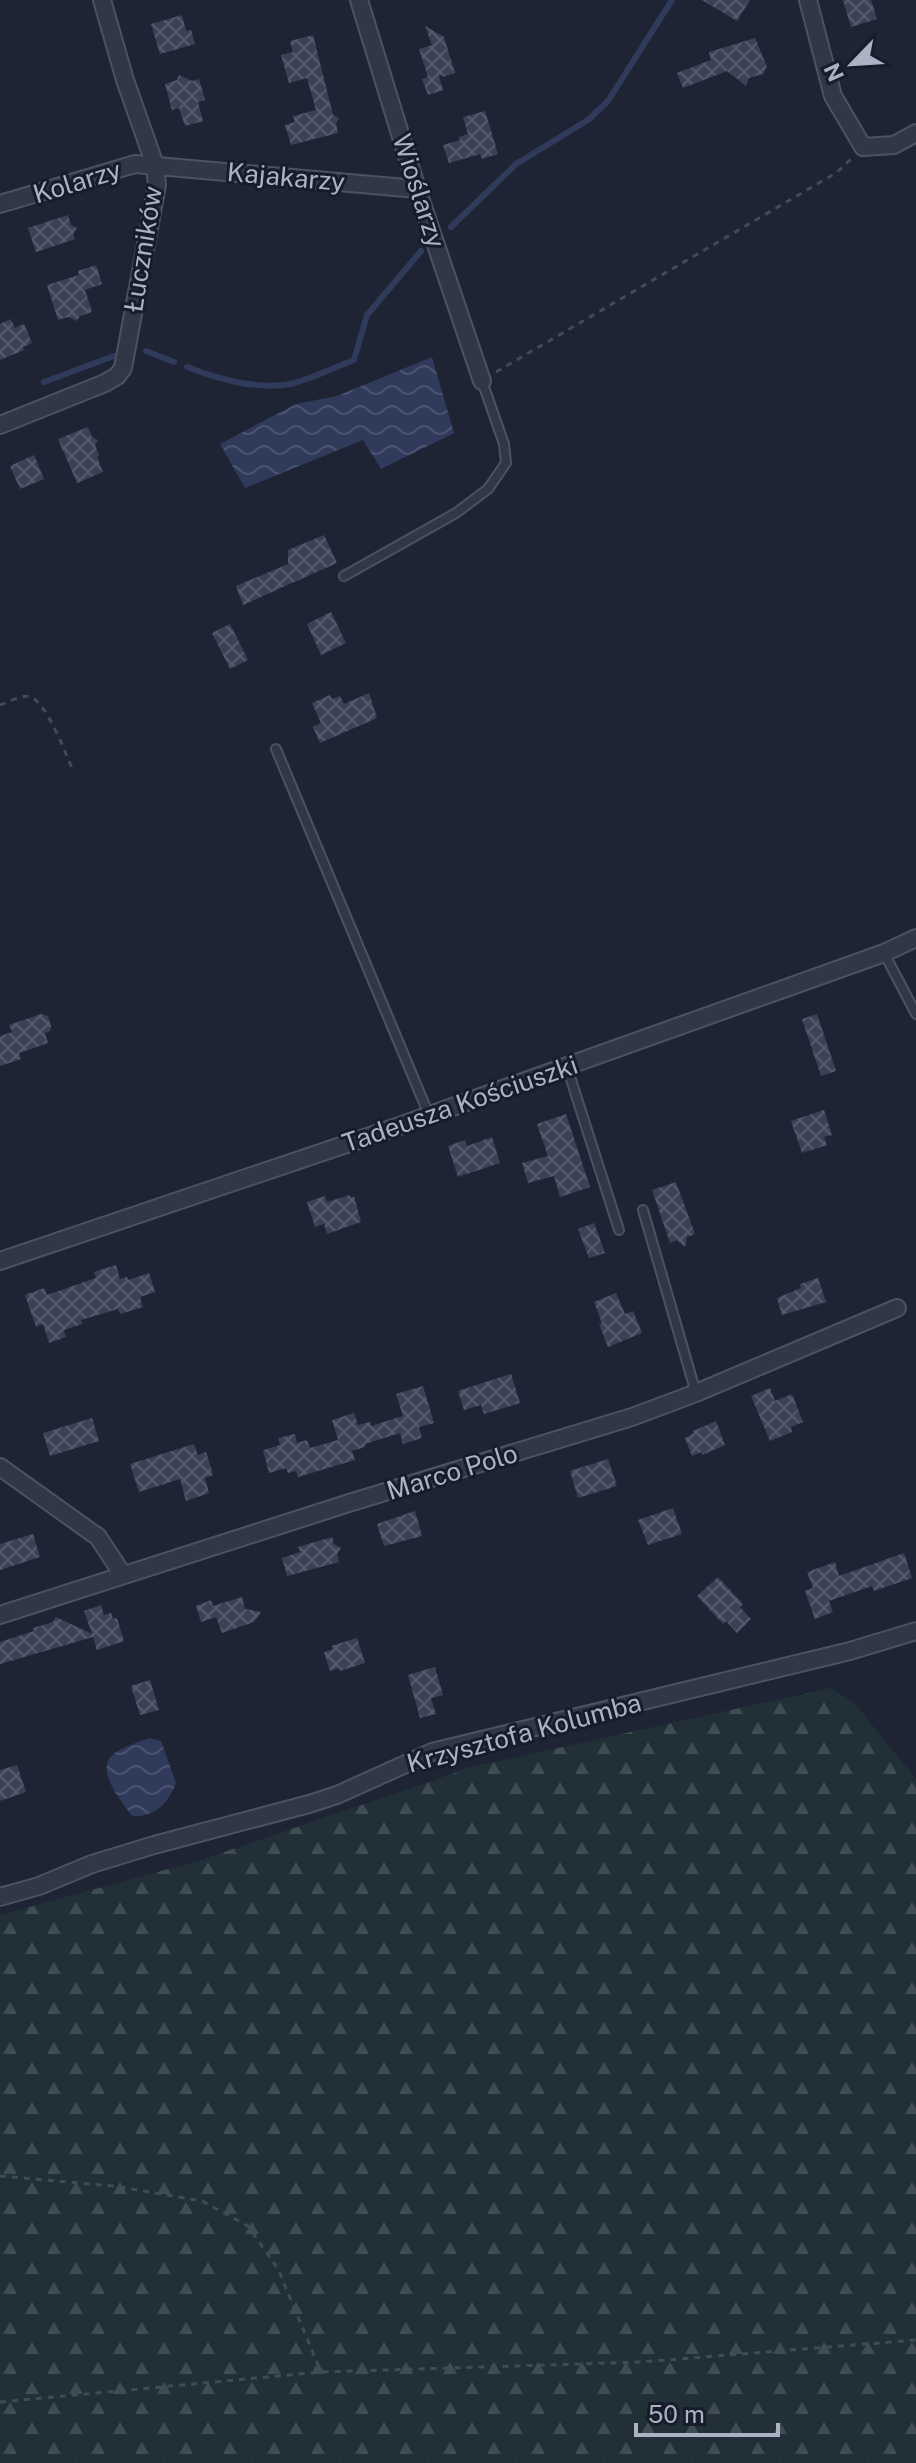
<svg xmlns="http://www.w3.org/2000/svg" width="916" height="2463" font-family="'Public Sans',sans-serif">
  <defs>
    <pattern id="forest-firs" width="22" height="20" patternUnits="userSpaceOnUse" patternTransform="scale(2)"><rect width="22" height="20" fill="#213036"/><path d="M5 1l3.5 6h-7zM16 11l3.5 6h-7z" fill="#3f4c51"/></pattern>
    <pattern id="water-waves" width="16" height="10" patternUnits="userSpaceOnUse" patternTransform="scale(2)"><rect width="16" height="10" fill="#303a5b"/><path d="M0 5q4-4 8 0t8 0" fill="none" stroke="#4b5471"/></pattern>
    <pattern id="building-cross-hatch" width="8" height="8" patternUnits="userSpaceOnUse" patternTransform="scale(2)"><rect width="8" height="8" fill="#3b4156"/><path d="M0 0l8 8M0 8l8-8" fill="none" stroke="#555a6d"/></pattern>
  </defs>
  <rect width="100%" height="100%" fill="#1f2435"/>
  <path fill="url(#forest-firs)" d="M831 1688 854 1703 916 1779V2463H0V1915L198 1861 472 1767Z"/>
  <g fill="url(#water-waves)">
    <path d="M432 357 454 433 381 469 363 440 245 488 220 444 296 404 337 396Z"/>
    <path d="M149 1738 161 1741 176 1783C168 1803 156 1817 132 1816 123 1804 99 1775 109 1759 117 1748 137 1743 149 1738Z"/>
  </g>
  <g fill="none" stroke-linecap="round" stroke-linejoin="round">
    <g stroke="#303a5b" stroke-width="6">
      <path d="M451 227 516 164 588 120 608 101 672 0"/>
      <path d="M146 351 174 362"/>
      <path d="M187 367C219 379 255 390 290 384 311 379 333 368 354 360L367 315 421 251"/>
      <path d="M44 382 114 356"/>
    </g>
  </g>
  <g fill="url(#building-cross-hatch)">
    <path d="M702 0H750L737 21Z"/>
    <path d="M843 0H871L877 19 851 27Z"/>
    <path d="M182 15 186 31 191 30 195 44 160 54 151 24Z"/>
    <path d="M425 26 444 37 455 73 443 77 442 75 439 76 443 90 428 95 422 79 428 77 419 49 432 45Z"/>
    <path d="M313 35 333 115 339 118 336 124 338 133 291 145 285 125 295 122 293 116 316 110 307 78 289 83 281 55 293 52 290 41Z"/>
    <path d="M755 38 767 67 763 74 749 78 746 86 727 71 683 88 677 73 711 60 709 52Z"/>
    <path d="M179 75 192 81 199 79 205 100 198 102 203 121 185 126 179 108 172 110 165 84 177 80Z"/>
    <path d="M485 111 498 154 482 159 480 154 449 163 443 145 460 140 459 137 468 134 463 117Z"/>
    <path d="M68 215 71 225 77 228 73 234 75 239 36 252 28 228Z"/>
    <path d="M96 265 102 284 85 290 92 312 80 316 77 321 68 317 58 320 47 285 79 275 78 271Z"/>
    <path d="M11 319 15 328 24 324 32 343 23 347 24 350 0 360V324Z"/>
    <path d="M88 427 92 437 98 440 95 445 99 456 97 457 103 472 77 483 58 439Z"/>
    <path d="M34 455 44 479 20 489 10 466Z"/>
    <path d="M324 535 337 563 243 605 236 586 288 564V550Z"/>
    <path d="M331 612 346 643 321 655 307 624Z"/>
    <path d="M230 624 248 660 230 669 212 633Z"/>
    <path d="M369 693 377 718 320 743 313 727 321 723 312 703 330 695 332 699 340 696 344 704Z"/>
    <path d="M41 1014 48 1016 51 1026 50 1031 45 1033 48 1043 19 1053 21 1059 0 1066V1036L12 1032 9 1025Z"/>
    <path d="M817 1014 836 1071 821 1076 802 1019Z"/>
    <path d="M824 1110 832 1135 824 1137 827 1145 802 1153 791 1121Z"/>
    <path d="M566 1114 590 1187 560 1197 554 1176 528 1183 522 1163 548 1156 537 1124Z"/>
    <path d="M492 1137 500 1163 458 1177 448 1146 465 1140 467 1146Z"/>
    <path d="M676 1182 695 1234 687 1237 685 1247 677 1240 670 1243 652 1190Z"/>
    <path d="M350 1195 351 1198 354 1196 361 1222 327 1234 324 1224 315 1227 307 1202 325 1196 327 1202Z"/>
    <path d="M594 1223 605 1253 589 1258 578 1229Z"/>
    <path d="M116 1265 120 1279 127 1277 128 1280 149 1273 155 1292 140 1297 143 1307 120 1314 118 1309 81 1320 82 1324 64 1330 66 1337 49 1343 43 1324 36 1327 25 1295 44 1288 47 1295 96 1278 94 1272Z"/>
    <path d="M818 1278 826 1302 782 1315 777 1298 801 1288 800 1284Z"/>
    <path d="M616 1293 625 1314 633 1311 642 1333 608 1347 599 1324 602 1323 594 1302Z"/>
    <path d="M511 1374 520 1403 484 1414 481 1405 464 1410 458 1391Z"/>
    <path d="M423 1386 434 1423 419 1427 422 1438 403 1444 400 1433 365 1444V1447L352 1451 355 1460 298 1477 296 1471 288 1473 286 1468 269 1473 263 1450 280 1445 278 1438 295 1434 297 1443 307 1440 310 1448 338 1440 332 1420 354 1413 358 1425 370 1422 371 1426 403 1416 396 1394Z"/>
    <path d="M770 1388 775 1401 792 1394 803 1422 791 1427 792 1432 770 1441 751 1396Z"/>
    <path d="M92 1418 99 1441 50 1456 43 1433Z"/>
    <path d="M716 1421 725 1445 702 1455V1452L692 1456 685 1438 694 1433 693 1431Z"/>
    <path d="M194 1444 198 1455 206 1452 209 1461 213 1475 205 1478 209 1493 186 1501 180 1479 139 1492 130 1464Z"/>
    <path d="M608 1459 617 1486 578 1498 570 1471Z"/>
    <path d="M673 1508 682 1534 648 1545 638 1520Z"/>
    <path d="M415 1511 422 1536 384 1546 377 1524Z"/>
    <path d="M33 1534 40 1557 0 1570V1544Z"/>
    <path d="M332 1537 334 1544 341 1548 337 1554 339 1562 287 1576 282 1558 300 1552 298 1547Z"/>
    <path d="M904 1553 912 1578 874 1591 872 1586 829 1601 833 1612 815 1619 805 1591 813 1588 807 1572 835 1562 839 1576Z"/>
    <path d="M718 1577 743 1604 740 1607 751 1619 737 1633 726 1621 723 1624 697 1596Z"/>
    <path d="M242 1597 245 1609 261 1612 254 1622 222 1633 216 1617 201 1622 196 1606 211 1600 213 1606Z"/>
    <path d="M101 1605 104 1615 111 1613 113 1619 117 1618 124 1641 97 1650 93 1637 0 1664V1642L34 1631 33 1628 53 1622 56 1617 92 1634 84 1611Z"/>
    <path d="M357 1638 365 1663 340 1671 339 1668 330 1671 324 1652 333 1649 331 1646Z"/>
    <path d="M435 1667 443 1695 431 1698 436 1714 420 1718 408 1675Z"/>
    <path d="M150 1680 159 1710 140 1715 131 1686Z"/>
    <path d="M17 1765 26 1792 0 1801V1770Z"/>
  </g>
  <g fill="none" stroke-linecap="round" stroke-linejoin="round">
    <g stroke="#4d5161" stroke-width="12">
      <g id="lane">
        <path d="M344 576 456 513 488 489 506 463 504 444 482 381"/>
        <path d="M276 749 429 1115"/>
        <path d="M884 953 916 1014"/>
        <path d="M567 1067 619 1230"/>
        <path d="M643 1210 696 1393"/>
      </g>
    </g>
    <g stroke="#4d5161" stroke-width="20">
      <g id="street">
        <path d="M359 0 417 189 482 381"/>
        <path d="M808 0 833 96 863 147 894 145 916 133"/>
        <path d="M0 204 135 164 417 189"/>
        <path d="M0 425 105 383 117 376 123 368 157 185 155 165 125 80 102 0"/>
        <path d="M0 1261 388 1130 884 953 916 938"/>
        <path d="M0 1467 98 1537 123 1575"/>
        <path d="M0 1615 349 1503 632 1417 696 1393 897 1308"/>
        <path d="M0 1897 39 1886 92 1864 154 1845 309 1804 337 1795 432 1752 850 1651 916 1631"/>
      </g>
    </g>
    <g stroke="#3e4d54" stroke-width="3" stroke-dasharray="6 6" stroke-linecap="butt">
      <path d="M496 372 836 173 852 158"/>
      <path d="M0 705C8 702 23 694 31 697 48 705 65 753 73 770"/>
      <path d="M0 2176 113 2186 202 2201 248 2226 278 2269 321 2372"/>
      <path d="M0 2402 321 2372 641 2362 916 2340"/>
    </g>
    <use href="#lane" stroke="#323746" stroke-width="8"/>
    <use href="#street" stroke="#323746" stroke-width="16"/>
  </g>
  <g text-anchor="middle" stroke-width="6" stroke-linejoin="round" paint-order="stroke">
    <g font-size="26" fill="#acb1c3" stroke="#181c2a">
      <text transform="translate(286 177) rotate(5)" y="9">Kajakarzy</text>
      <text transform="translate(77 182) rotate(-17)" y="9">Kolarzy</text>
      <text transform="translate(419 191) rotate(72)" y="9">Wioślarzy</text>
      <text transform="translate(143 249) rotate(-81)" y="9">Łuczników</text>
      <text transform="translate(460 1104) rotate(-19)" y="9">Tadeusza Kościuszki</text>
      <text transform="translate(452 1472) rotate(-17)" y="9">Marco Polo</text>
      <text transform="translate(524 1733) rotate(-15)" y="9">Krzysztofa Kolumba</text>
    </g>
  </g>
  <g transform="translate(852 64) rotate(245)" stroke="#181c2a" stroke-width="6" paint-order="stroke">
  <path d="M0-6L14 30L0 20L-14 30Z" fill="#acb1c3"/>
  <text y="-12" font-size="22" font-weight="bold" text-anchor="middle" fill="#acb1c3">N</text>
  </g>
  <path d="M636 2423v12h142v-12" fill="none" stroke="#acb1c3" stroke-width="4"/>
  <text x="648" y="2423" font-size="24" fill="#acb1c3" stroke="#181c2a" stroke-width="6" paint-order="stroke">50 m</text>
</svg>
